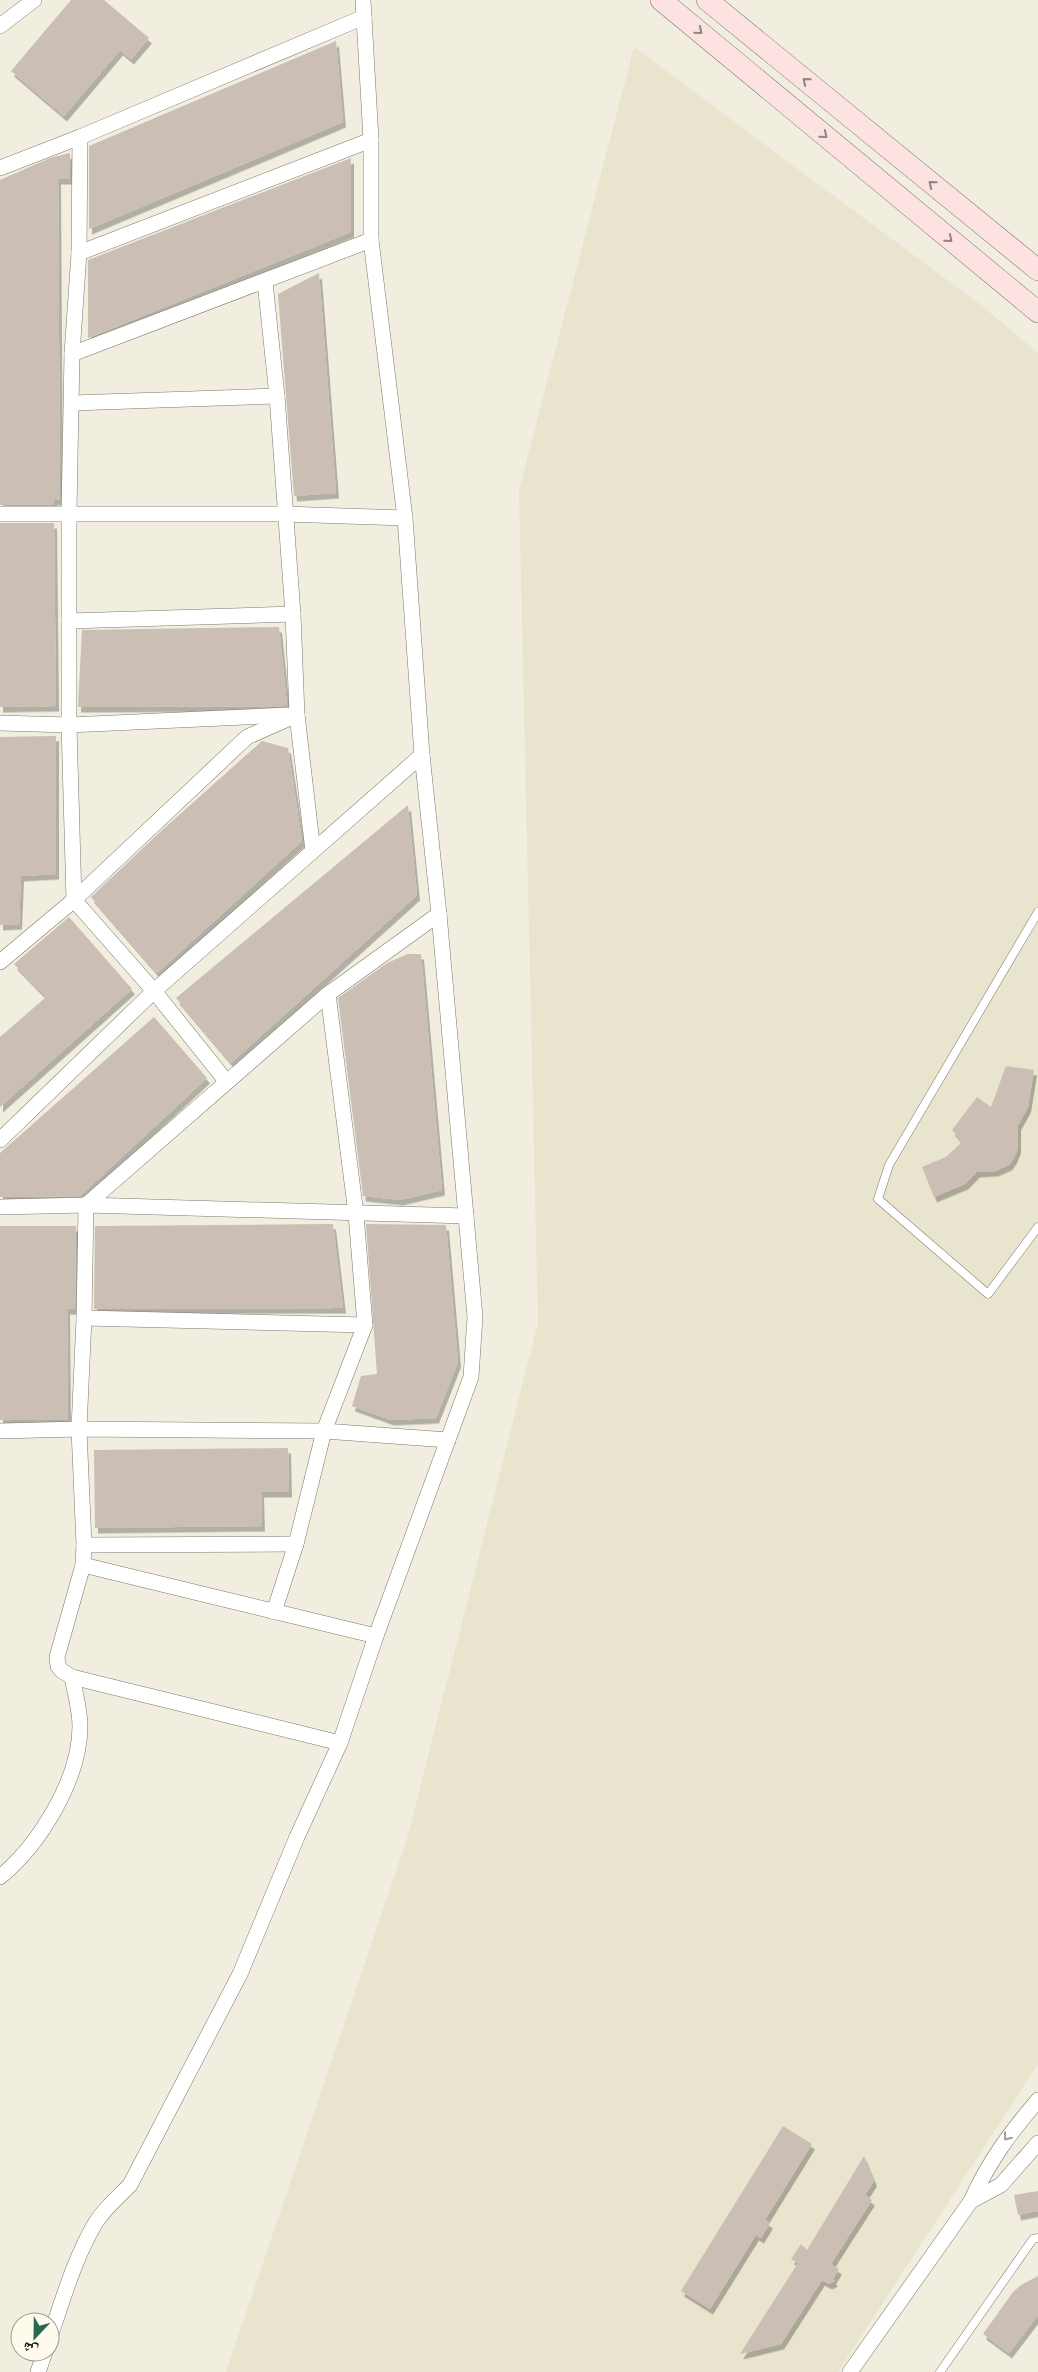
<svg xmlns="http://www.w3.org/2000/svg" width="1038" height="2372" font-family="'Space Grotesk','Noto Naskh Arabic',sans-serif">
  <defs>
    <filter id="shadow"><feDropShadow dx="3" dy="5.5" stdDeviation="0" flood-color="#0004"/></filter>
  </defs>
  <rect width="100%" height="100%" fill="#f1eddf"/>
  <path fill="#e9e4ce" d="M634 47 982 306 1038 353V2064L838 2372H226L407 1839 538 1323 519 490Z"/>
  <g fill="#cbbeb5" filter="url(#shadow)">
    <path d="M71 0H104L149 38 131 59 120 50 64 116 11 71Z"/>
    <path d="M336 41 343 122 89 229V146Z"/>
    <path d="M70 153V179H58L60 500H54V505H0V180L50 158Z"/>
    <path d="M351 158V232L88 338V260Z"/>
    <path d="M319 273 336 493 294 496 278 294Z"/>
    <path d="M0 523H54L56 706 0 707Z"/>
    <path d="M279 627 287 706 78 707 82 630Z"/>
    <path d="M56 736V874L21 876 19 924 0 925V737Z"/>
    <path d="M262 741 288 748 302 841 157 973 91 897 160 832Z"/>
    <path d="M408 805 417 895 231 1063 176 998Z"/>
    <path d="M69 917 132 989 0 1107V1037L46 997 14 964Z"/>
    <path d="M408 954H421L442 1190 400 1200 363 1196 338 998 387 963Z"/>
    <path d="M154 1017 207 1078 80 1196 0 1197V1153Z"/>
    <path d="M1006 1066 1034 1070 1028 1107 1018 1125V1148L1014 1158 1009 1165 995 1171 977 1172 965 1184 934 1197 922 1167 946 1157 962 1142 952 1130 977 1097 991 1107Z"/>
    <path d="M333 1224 343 1308 94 1309 95 1226Z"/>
    <path d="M366 1224 446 1225 458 1362 436 1418 391 1420 352 1406 361 1376 377 1374Z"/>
    <path d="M0 1226H76L75 1309H67L68 1420H0Z"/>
    <path d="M288 1448 289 1492H261L262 1526 95 1528 94 1450Z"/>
    <path d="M783 2126 812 2144 765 2220 770 2223 761 2238 756 2235 710 2309 681 2291Z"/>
    <path d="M864 2156 874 2181 865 2195 872 2200 831 2264 839 2269 833 2279 835 2281 829 2284 822 2280 781 2344 740 2354 798 2263 791 2259 801 2244 807 2250Z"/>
    <path d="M1038 2191V2211L1018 2215 1014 2195Z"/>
    <path d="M1038 2276V2315L1009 2353 983 2334 1013 2292 1021 2285Z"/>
  </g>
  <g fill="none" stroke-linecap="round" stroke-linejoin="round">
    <g stroke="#7c786c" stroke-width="9">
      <g id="service">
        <path d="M1038 912 889 1165 878 1199 988 1294 1038 1227"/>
        <path d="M940 2372 1033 2239 1038 2238"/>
      </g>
    </g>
    <g stroke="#7c786c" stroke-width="16">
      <g id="minor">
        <path d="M0 26 34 0"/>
        <path d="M80 137 79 253 72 354 69 512V725L74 900 154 991 226 1081"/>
        <path d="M0 168 80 137 364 17"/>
        <path d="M79 253 371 140"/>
        <path d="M265 282 277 396 293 614 297 715 313 851"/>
        <path d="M72 354 371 240"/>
        <path d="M72 403 277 396"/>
        <path d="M0 514H284L405 518"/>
        <path d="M69 621 293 614"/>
        <path d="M0 723 69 725 288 715"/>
        <path d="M0 962 74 900 247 737 297 715"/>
        <path d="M0 1140 154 991 422 755"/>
        <path d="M0 1207 86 1205 466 1216"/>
        <path d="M84 1318 365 1325"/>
        <path d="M0 1431 79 1429 324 1431 448 1440"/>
        <path d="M84 1545 296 1544"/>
        <path d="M83 1565 376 1636"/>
        <path d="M274 1612 296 1544 324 1431 365 1325 356 1214 328 994"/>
        <path d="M340 1743 72 1677 62 1671 58 1666 57 1657 83 1565 84 1545 79 1429 84 1318 86 1205 328 994 439 914"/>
        <path d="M0 1877C40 1844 80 1779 80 1726 80 1710 75 1693 72 1677"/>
        <path d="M971 2201 1001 2185 1038 2143"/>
        <path d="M50 2337C63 2299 75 2257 96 2222 105 2208 118 2197 130 2185L240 1974 297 1837 340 1743 376 1636 471 1377 475 1317 439 914 422 755 405 518 371 240V140L363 0"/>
        <path d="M38 2372 45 2352"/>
        <path d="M850 2372 971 2201C989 2161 1010 2133 1038 2100"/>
      </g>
    </g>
    <g stroke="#7c786c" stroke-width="22">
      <g id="secondary">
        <path d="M661 0 1038 312"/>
        <path d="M707 0 1038 270"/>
      </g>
    </g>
    <use href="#service" stroke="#fff" stroke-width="8"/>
    <use href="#minor" stroke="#fff" stroke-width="15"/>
    <use href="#secondary" stroke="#fde2e2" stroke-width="21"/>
  </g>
  <defs><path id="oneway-chevron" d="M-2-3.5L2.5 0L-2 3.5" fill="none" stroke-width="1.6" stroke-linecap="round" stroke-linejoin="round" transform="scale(1.25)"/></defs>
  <g stroke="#938481">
    <use href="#oneway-chevron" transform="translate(699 31) rotate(40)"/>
    <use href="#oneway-chevron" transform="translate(806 81) rotate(-141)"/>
    <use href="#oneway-chevron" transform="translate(824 135) rotate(40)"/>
    <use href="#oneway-chevron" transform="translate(932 184) rotate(-141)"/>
    <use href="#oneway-chevron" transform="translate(949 239) rotate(40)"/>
  </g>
  <use stroke="#a09f9d" href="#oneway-chevron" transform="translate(1007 2137) rotate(128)"/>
  <g transform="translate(35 2337) rotate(202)"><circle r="24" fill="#fefaec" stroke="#9f9c92"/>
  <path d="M0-4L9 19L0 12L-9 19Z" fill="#2c6852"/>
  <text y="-8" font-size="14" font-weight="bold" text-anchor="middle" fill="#11100b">ش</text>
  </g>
</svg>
